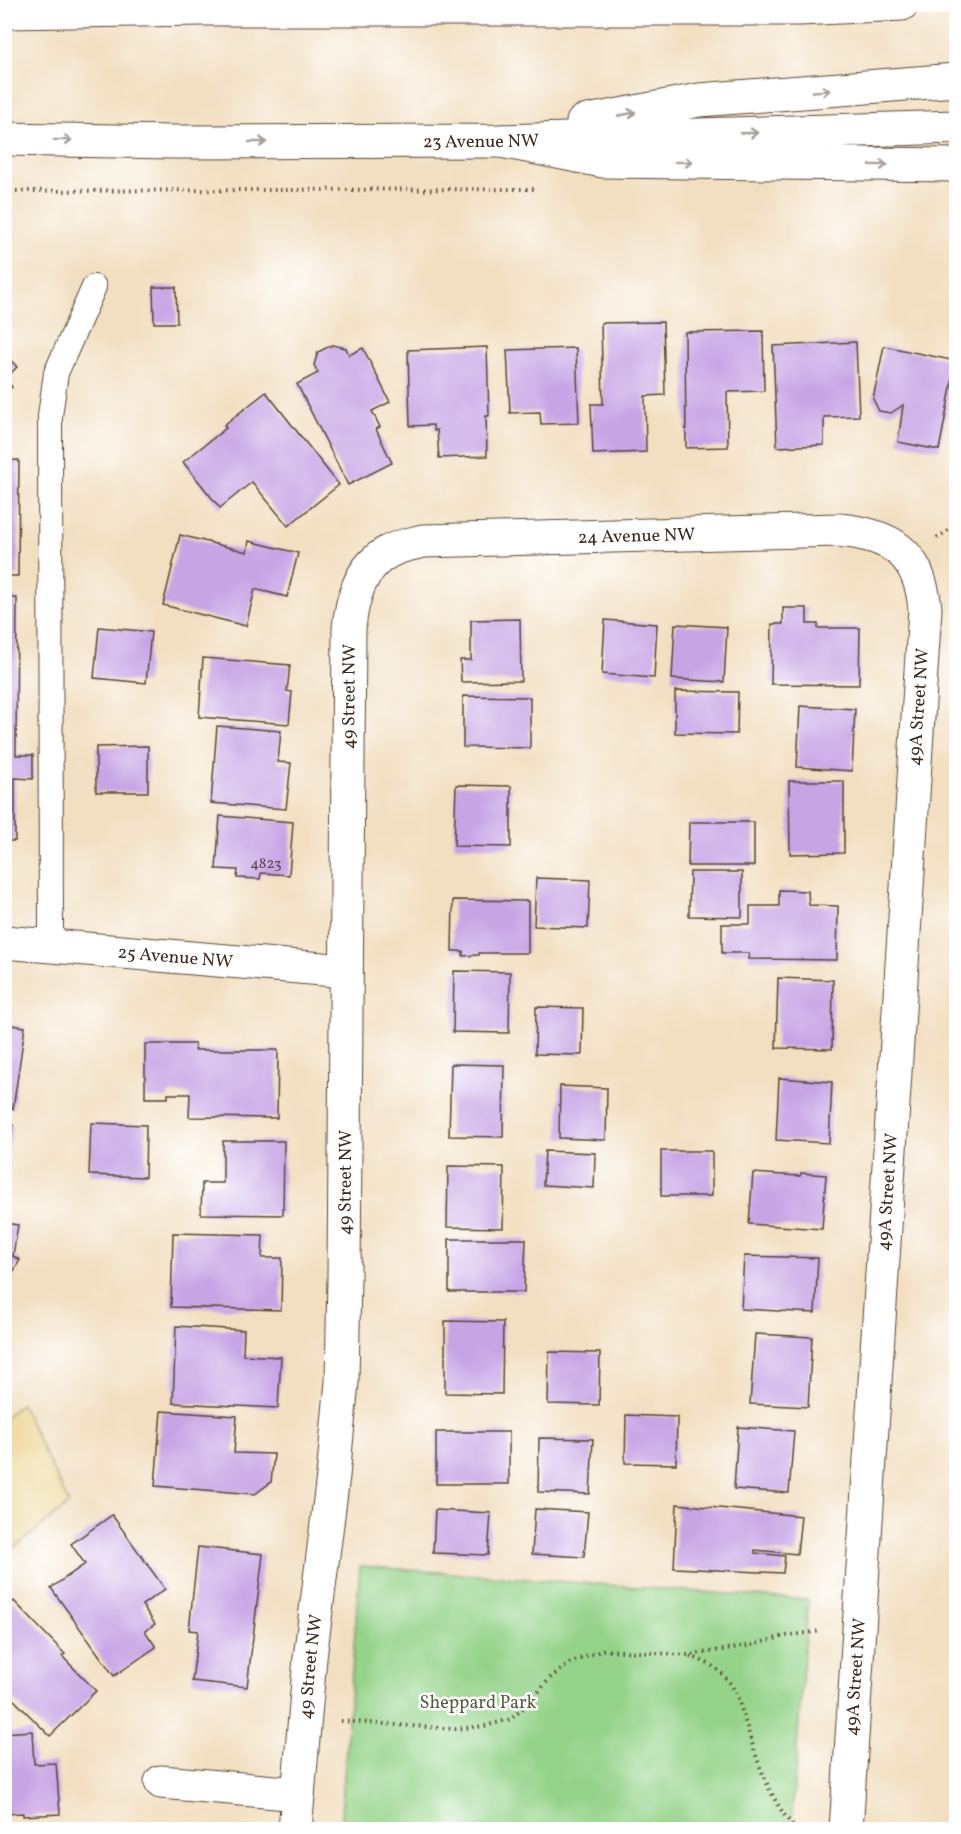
<svg xmlns="http://www.w3.org/2000/svg" width="961" height="1834" font-family="Vollkorn,serif">
  <rect width="100%" height="100%" fill="#fff"/>
  <filter id="ink" filterUnits="userSpaceOnUse"><feTurbulence type="fractalNoise" baseFrequency=".0167" numOctaves="2"/><feDisplacementMap in="SourceGraphic" scale="12" xChannelSelector="R" yChannelSelector="G"/><feConvolveMatrix kernelMatrix="1 2 1 2 8 2 1 2 1" color-interpolation-filters="sRGB"/></filter>
  <filter id="wash" filterUnits="userSpaceOnUse"><feTurbulence type="fractalNoise" baseFrequency=".008" numOctaves="4" result="noise"/><feDisplacementMap in="SourceGraphic" scale="24" xChannelSelector="R" yChannelSelector="G"/><feGaussianBlur stdDeviation="1.35" result="paint"/><feColorMatrix in="noise" values="0 0 0 0 0 0 0 0 0 0 0 0 0 0 0 0 0 1.4 0 .05"/><feComposite in="paint" operator="in"/></filter>
  <g filter="url(#wash)">
    <rect width="100%" height="100%" fill="#f2dfc1"/>
    <path fill="#94d389" stroke="#687e54" stroke-width="1.5" d="M360 1566 808 1600 791 1829H340Z"/>
    <path fill="#eeda9e" stroke="#94825e" stroke-width="1.5" d="M21 1404 69 1504 5 1555V1417Z"/>
    <g id="blocks">
      <g fill="#c6a5e5">
        <path d="M153 287H176L177 323H154Z"/>
        <path d="M663 322 665 395 645 396 646 452 593 454 591 404H603L601 323Z"/>
        <path d="M763 331 764 391 727 392 728 447 686 448 685 332Z"/>
        <path d="M856 342 859 416 824 417V445L777 447 773 346Z"/>
        <path d="M332 345 346 348 349 355 363 348 390 402 372 411 380 427 376 429 392 463 348 485 297 384 318 373 314 365 318 352Z"/>
        <path d="M884 346 956 361 939 450 898 442 903 405 891 413 879 411 873 399Z"/>
        <path d="M487 347 489 416H486L487 456 439 458 437 430 434 431 433 425 410 426 408 350Z"/>
        <path d="M576 348 579 423 541 424 540 412 510 413 507 350Z"/>
        <path d="M5 354 17 367 5 379 12 387 5 394Z"/>
        <path d="M266 392 339 485 288 526 252 482 220 508 183 462 226 428 224 425Z"/>
        <path d="M19 460 18 576H4V461Z"/>
        <path d="M180 535 247 552 249 541 298 553 287 597 255 589 246 626 163 605Z"/>
        <path d="M4 598H17L16 755H33V779L15 778V841H4Z"/>
        <path d="M783 608H807V624H818V628H860L859 685 771 684 772 624H783Z"/>
        <path d="M520 619 521 681 461 682 460 660H471V620Z"/>
        <path d="M605 620 657 624 654 678 602 674Z"/>
        <path d="M675 624 727 627 724 682 672 679Z"/>
        <path d="M99 627 151 632 146 683 94 678Z"/>
        <path d="M203 658 290 665 287 691 292 692 289 724 199 717Z"/>
        <path d="M675 691 738 692 737 734 675 733Z"/>
        <path d="M463 696 530 697V748L463 747Z"/>
        <path d="M800 706 855 709 852 771 797 767Z"/>
        <path d="M217 726 281 731 278 762 291 763 286 809 211 803Z"/>
        <path d="M148 746V792H96V747Z"/>
        <path d="M789 781H844V853L790 854Z"/>
        <path d="M456 785 511 786V847L454 846Z"/>
        <path d="M220 816 293 822 289 875 261 873 260 879 237 878 238 870 216 869Z"/>
        <path d="M689 822H754V866H688Z"/>
        <path d="M690 872H742V917L689 916Z"/>
        <path d="M536 878 590 880 588 928 534 926Z"/>
        <path d="M779 890 808 891 809 905 838 906 837 960 748 959 749 953H722V924H750V906H779Z"/>
        <path d="M453 900 528 901V953H479V955L463 956V951H452Z"/>
        <path d="M454 971 510 972 509 1033 453 1032Z"/>
        <path d="M778 978 833 980 832 1049 776 1048Z"/>
        <path d="M536 1007 583 1008 582 1055 535 1054Z"/>
        <path d="M4 1024 25 1027 13 1109 4 1107Z"/>
        <path d="M145 1044H195V1050H278L277 1118 189 1117 190 1094H168V1098H145Z"/>
        <path d="M451 1064 504 1065 503 1137 449 1136Z"/>
        <path d="M779 1078 832 1082 829 1143 776 1140Z"/>
        <path d="M560 1086 607 1088 606 1140 559 1138Z"/>
        <path d="M91 1123 146 1125 145 1177 89 1175Z"/>
        <path d="M4 1124 13 1125 6 1160 8 1161 6 1175Z"/>
        <path d="M223 1141H284L283 1215 201 1214 202 1183H223Z"/>
        <path d="M545 1151 595 1153 594 1188 543 1185Z"/>
        <rect x="661" y="1151" width="51" height="45"/>
        <path d="M448 1166 504 1167 503 1228 447 1227Z"/>
        <path d="M753 1173 800 1176 801 1173 826 1175 822 1229 749 1224Z"/>
        <path d="M4 1223 18 1225 13 1256 20 1260 4 1288Z"/>
        <path d="M173 1233 263 1235 262 1258H282L281 1310 171 1307Z"/>
        <path d="M449 1239H526L524 1292H449Z"/>
        <path d="M744 1256 818 1258 815 1313 741 1309Z"/>
        <path d="M445 1321 503 1322 502 1394 445 1393Z"/>
        <path d="M176 1326 244 1330 243 1355 281 1357 278 1408 173 1403Z"/>
        <path d="M755 1334 812 1337 808 1407 750 1404Z"/>
        <path d="M549 1352 600 1353 599 1405 548 1404Z"/>
        <path d="M161 1411 237 1416 234 1453 274 1454 271 1482 255 1494 155 1486Z"/>
        <path d="M626 1415 677 1417 676 1464 625 1463Z"/>
        <path d="M738 1427 794 1431 789 1493 734 1489Z"/>
        <rect x="436" y="1432" width="73" height="52"/>
        <path d="M539 1438 593 1439 590 1494 538 1492Z"/>
        <path d="M677 1504 801 1516 797 1554 755 1550V1553L785 1556 783 1573 674 1568Z"/>
        <path d="M535 1509 588 1512 584 1557 532 1554Z"/>
        <path d="M435 1510 491 1513 488 1555 433 1553Z"/>
        <path d="M112 1515 165 1589 142 1605 155 1624 145 1631 156 1647 114 1676 51 1588 85 1564 71 1544Z"/>
        <path d="M198 1547 263 1554 247 1687 192 1681 198 1631 189 1630Z"/>
        <path d="M14 1601 65 1654 62 1656 96 1691 50 1736 10 1696 4 1701V1610Z"/>
        <path d="M32 1731 34 1764 56 1763 60 1814 23 1816V1813L4 1814V1733Z"/>
      </g>
    </g>
  </g>
  <g filter="url(#ink)">
    <use href="#blocks" fill-opacity="0" stroke="#564536" stroke-width="1.5"/>
    <g fill="none" stroke-linecap="round" stroke-linejoin="round">
      <g stroke="#564536" stroke-width="26">
        <path id="lane" d="M51 946 50 416 56 373 94 287"/>
      </g>
      <g stroke="#564536" stroke-width="35">
        <g id="street">
          <path id="s1" d="M4 942 346 971"/>
          <path d="M161 1782 298 1794"/>
          <path id="s2" d="M295 1830 310 1658 333 1476 342 1382 344 1277 349 628C352 599 360 567 388 552 398 546 412 544 423 541L839 530C892 535 920 553 925 609L846 1830"/>
        </g>
      </g>
      <g stroke="#564536" stroke-width="35">
        <g id="secondary">
          <path d="M4 12 204 9H799L902 4"/>
          <path d="M583 122 699 100 956 80"/>
          <path id="s3" d="M4 139 172 142 501 141 956 127"/>
        </g>
      </g>
      <g stroke="#564536" stroke-width="35">
        <path id="primary" d="M501 141 603 161 956 165"/>
      </g>
      <g stroke="#564536" stroke-width="4" stroke-dasharray="1.5 4.5" stroke-linecap="butt">
        <path d="M4 191 535 189"/>
        <path d="M937 538 956 525"/>
        <path d="M690 1656C703 1661 716 1666 725 1677 738 1690 741 1710 747 1727 758 1763 770 1802 797 1830"/>
        <path d="M341 1721 455 1729 485 1726 511 1719 530 1702 551 1677 572 1662 603 1650 689 1655 747 1646 785 1636 821 1631"/>
      </g>
      <use href="#lane" stroke="#fff" stroke-width="24"/>
      <use href="#street" stroke="#fff" stroke-width="33"/>
      <use href="#secondary" stroke="#fff" stroke-width="33"/>
      <use href="#primary" stroke="#fff" stroke-width="33"/>
    </g>
    <defs><path id="oneway-shaft" d="M-6 0H5M1.5-3L5.5 0L1.5 3" fill="none" stroke-width="1.6" stroke-linecap="round" stroke-linejoin="round" transform="scale(1.5)"/></defs>
    <g stroke="#a79f9a">
      <use href="#oneway-shaft" transform="translate(821 91) rotate(-5)"/>
      <use href="#oneway-shaft" transform="translate(627 114) rotate(-11)"/>
      <use href="#oneway-shaft" transform="translate(749 133) rotate(-2)"/>
      <use href="#oneway-shaft" transform="translate(63 140) rotate(1)"/>
      <use href="#oneway-shaft" transform="translate(258 142)"/>
      <use href="#oneway-shaft" transform="translate(684 162) rotate(1)"/>
      <use href="#oneway-shaft" transform="translate(879 165) rotate(1)"/>
    </g>
  </g>
  <g text-anchor="middle" stroke-width="5" stroke-linejoin="round" paint-order="stroke">
    <g font-size="15" fill="#5e4950">
      <text x="266" y="868">4823</text>
    </g>
    <g font-size="18" fill="#3b2a1e" stroke="#fff">
      <text dy="6" stroke="none"><textPath href="#s3" startOffset="477">23 Avenue NW</textPath></text>
      <text dy="6" stroke="none"><textPath href="#s2" startOffset="1544">24 Avenue NW</textPath></text>
      <text dy="6" stroke="none"><textPath href="#s2" startOffset="1136">49 Street NW</textPath></text>
      <text transform="translate(918 707) rotate(-86)" y="6">49A Street NW</text>
      <text dy="6" stroke="none"><textPath href="#s1" startOffset="172">25 Avenue NW</textPath></text>
      <text dy="6" stroke="none"><textPath href="#s2" startOffset="650">49 Street NW</textPath></text>
      <text transform="translate(887 1192) rotate(-86)" y="6">49A Street NW</text>
      <text dy="6" stroke="none"><textPath href="#s2" startOffset="164">49 Street NW</textPath></text>
      <text transform="translate(855 1677) rotate(-86)" y="6">49A Street NW</text>
    </g>
    <g font-size="18" fill="#565d3e" stroke="#fff">
      <text x="478" y="1708">Sheppard Park</text>
    </g>
  </g>
  <rect width="961" height="1834" fill="none" stroke="#fff" stroke-width="24"/>
</svg>
